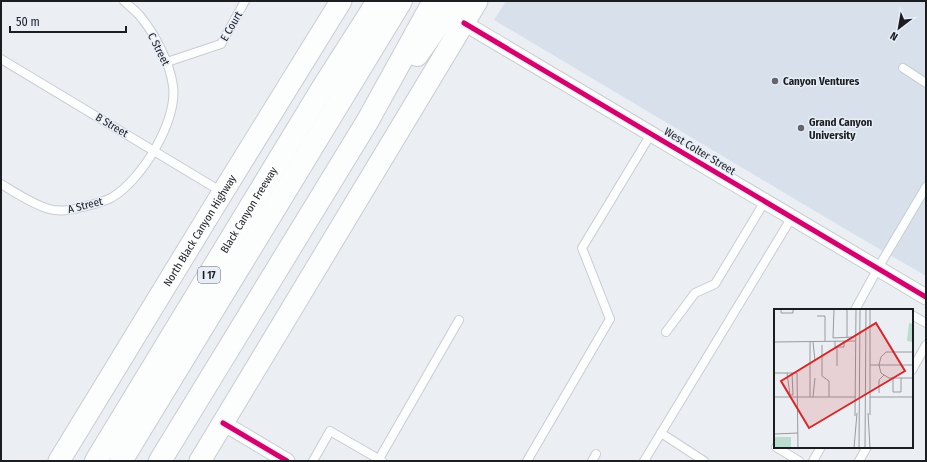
<svg xmlns="http://www.w3.org/2000/svg" width="927" height="462" font-family="'Fira Sans Condensed',sans-serif">
  <rect width="100%" height="100%" fill="#ebeff4"/>
  <path fill="#d8e1eb" d="M506 1H926V276L857 236 494 20Z"/>
  <g fill="none" stroke-linecap="round" stroke-linejoin="round">
    <g stroke="#c9ccd0" stroke-width="10">
      <g id="lane">
        <path d="M1 59 222 192"/>
        <path d="M167 62 221 44 245 1"/>
        <path d="M903 68 926 83"/>
        <path d="M1 184C16 193 32 204 49 209 59 212 72 210 82 207 91 205 103 202 111 198 141 181 178 121 173 86 170 63 155 34 140 16 135 10 129 6 124 1"/>
        <path d="M855 310 878 268 926 187"/>
        <path d="M912 315 926 323"/>
        <path d="M666 332 695 293 715 284 765 201"/>
        <path d="M912 370 926 345"/>
        <path d="M661 433 704 461"/>
        <path d="M776 447 799 461"/>
        <path d="M379 459 459 320"/>
        <path d="M313 461 330 431 382 461"/>
        <path d="M527 461 610 319 582 248 651 134"/>
        <path d="M592 461 596 454"/>
        <path d="M644 461 792 217"/>
        <path d="M813 461 821 447"/>
        <path d="M859 461 867 447"/>
      </g>
    </g>
    <g stroke="#c9ccd0" stroke-width="17">
      <g id="street">
        <path d="M464 23 926 297"/>
        <path d="M223 423 287 461"/>
      </g>
    </g>
    <g stroke="#c9ccd0" stroke-width="23">
      <g id="secondary">
        <path id="s1" d="M59 461 223 192 341 1"/>
        <path d="M200 461 477 1"/>
      </g>
    </g>
    <g stroke="#c9ccd0" stroke-width="24">
      <g id="highway">
        <path d="M417 55 455 1"/>
        <path id="s2" d="M96 461 322 89 378 1"/>
        <path d="M121 461 401 1"/>
        <path d="M160 461 367 122 434 1"/>
      </g>
    </g>
    <use href="#lane" stroke="#fcfdfd" stroke-width="8"/>
    <use href="#street" stroke="#fcfdfd" stroke-width="15"/>
    <use href="#secondary" stroke="#fcfdfd" stroke-width="21"/>
    <use href="#highway" stroke="#fcfdfd" stroke-width="22"/>
    <g stroke="#e7eef8" stroke-width="8">
      <g id="cycleway">
        <path d="M464 23 926 297"/>
        <path d="M223 423 287 461"/>
      </g>
    </g>
    <use href="#cycleway" stroke="#d6006c" stroke-width="5"/>
  </g>
  <g fill="#64666b" stroke="#e7eef8" stroke-width="1.5">
    <circle cx="775" cy="81" r="4"/>
    <circle cx="801" cy="128" r="4"/>
  </g>
  <g text-anchor="middle" stroke-width="3" stroke-linejoin="round" paint-order="stroke">
    <rect fill="#e7eef8" stroke="#585c62" stroke-width="1" x="198" y="267" width="22" height="16" rx="3"/>
    <g font-size="10" font-weight="bold" fill="#1b1d21">
      <text x="209" y="279">I 17</text>
    </g>
    <g font-size="11" fill="#1b1d21" stroke="#e7eef8">
      <text transform="translate(231 26) rotate(-60)" y="4">E Court</text>
      <text transform="translate(159 49) rotate(63)" y="4">C Street</text>
      <text transform="translate(112 125) rotate(31)" y="4">B Street</text>
      <text transform="translate(700 151) rotate(31)" y="4">West Colter Street</text>
      <text transform="translate(85 205) rotate(-14)" y="4">A Street</text>
      <text dy="4" stroke="none"><textPath href="#s2" startOffset="294">Black Canyon Freeway</textPath></text>
      <text dy="4" stroke="none"><textPath href="#s1" startOffset="270">North Black Canyon Highway</textPath></text>
    </g>
    <g font-size="11" font-weight="bold" fill="#1b1d21" stroke="#e7eef8" text-anchor="start">
      <text x="783" y="85">Canyon Ventures</text>
      <text x="809" y="126">Grand Canyon<tspan x="809" dy="13">University</tspan></text>
    </g>
  </g>
  <g transform="translate(774 309)">
    <rect width="139" height="139" fill="#ebeff4"/>
    <path d="M0 128H17V139H0Z" fill="#bbddd0"/>
    <path d="M135 14 139 15V33L133 32Z" fill="#bbddd0"/>
    <path fill="none" stroke="#989ba0" stroke-width="1" d="M7 0V4H19V0M60 0 59 29 79 28M73 0V29M43 7H51V32M61 32V38H70V32M0 33 81 32M39 33 41 52M48 36V67L55 72V88M63 38V57M139 43H112L107 48 105 56 107 64 115 69H139M96 56H139M0 64H23L24 139M13 64 16 86H19L18 64M119 70V83H127V69M105 84V71L110 66M0 88H81M36 88V33M39 88 41 69M96 88H139M94 104 96 139M96 106V0M81 107 82 0M0 125 24 124M80 139 83 104M85 139 86 0M91 139 92 0M116 139H133"/>
    <path fill="#d62828" fill-opacity="0.15" stroke="#d62828" stroke-width="2" d="M102 14 131 62 35 119 7 72Z"/>
    <rect width="139" height="139" fill="none" stroke="#1b1d21" stroke-width="2"/>
  </g>
  <rect width="927" height="462" fill="none" stroke="#1b1d21" stroke-width="4"/>
  <g transform="translate(899 28) rotate(211)" stroke="#e7eef8" stroke-width="3" paint-order="stroke">
  <path d="M0-3L7 15L0 10L-7 15Z" fill="#1b1d21"/>
  <text y="-6" font-size="11" font-weight="bold" text-anchor="middle" fill="#1b1d21">N</text>
  </g>
  <path d="M10 26v6h116v-6" fill="none" stroke="#1b1d21" stroke-width="2"/>
  <text x="16" y="26" font-size="12" fill="#1b1d21" stroke="#e7eef8" stroke-width="3" paint-order="stroke">50 m</text>
</svg>
